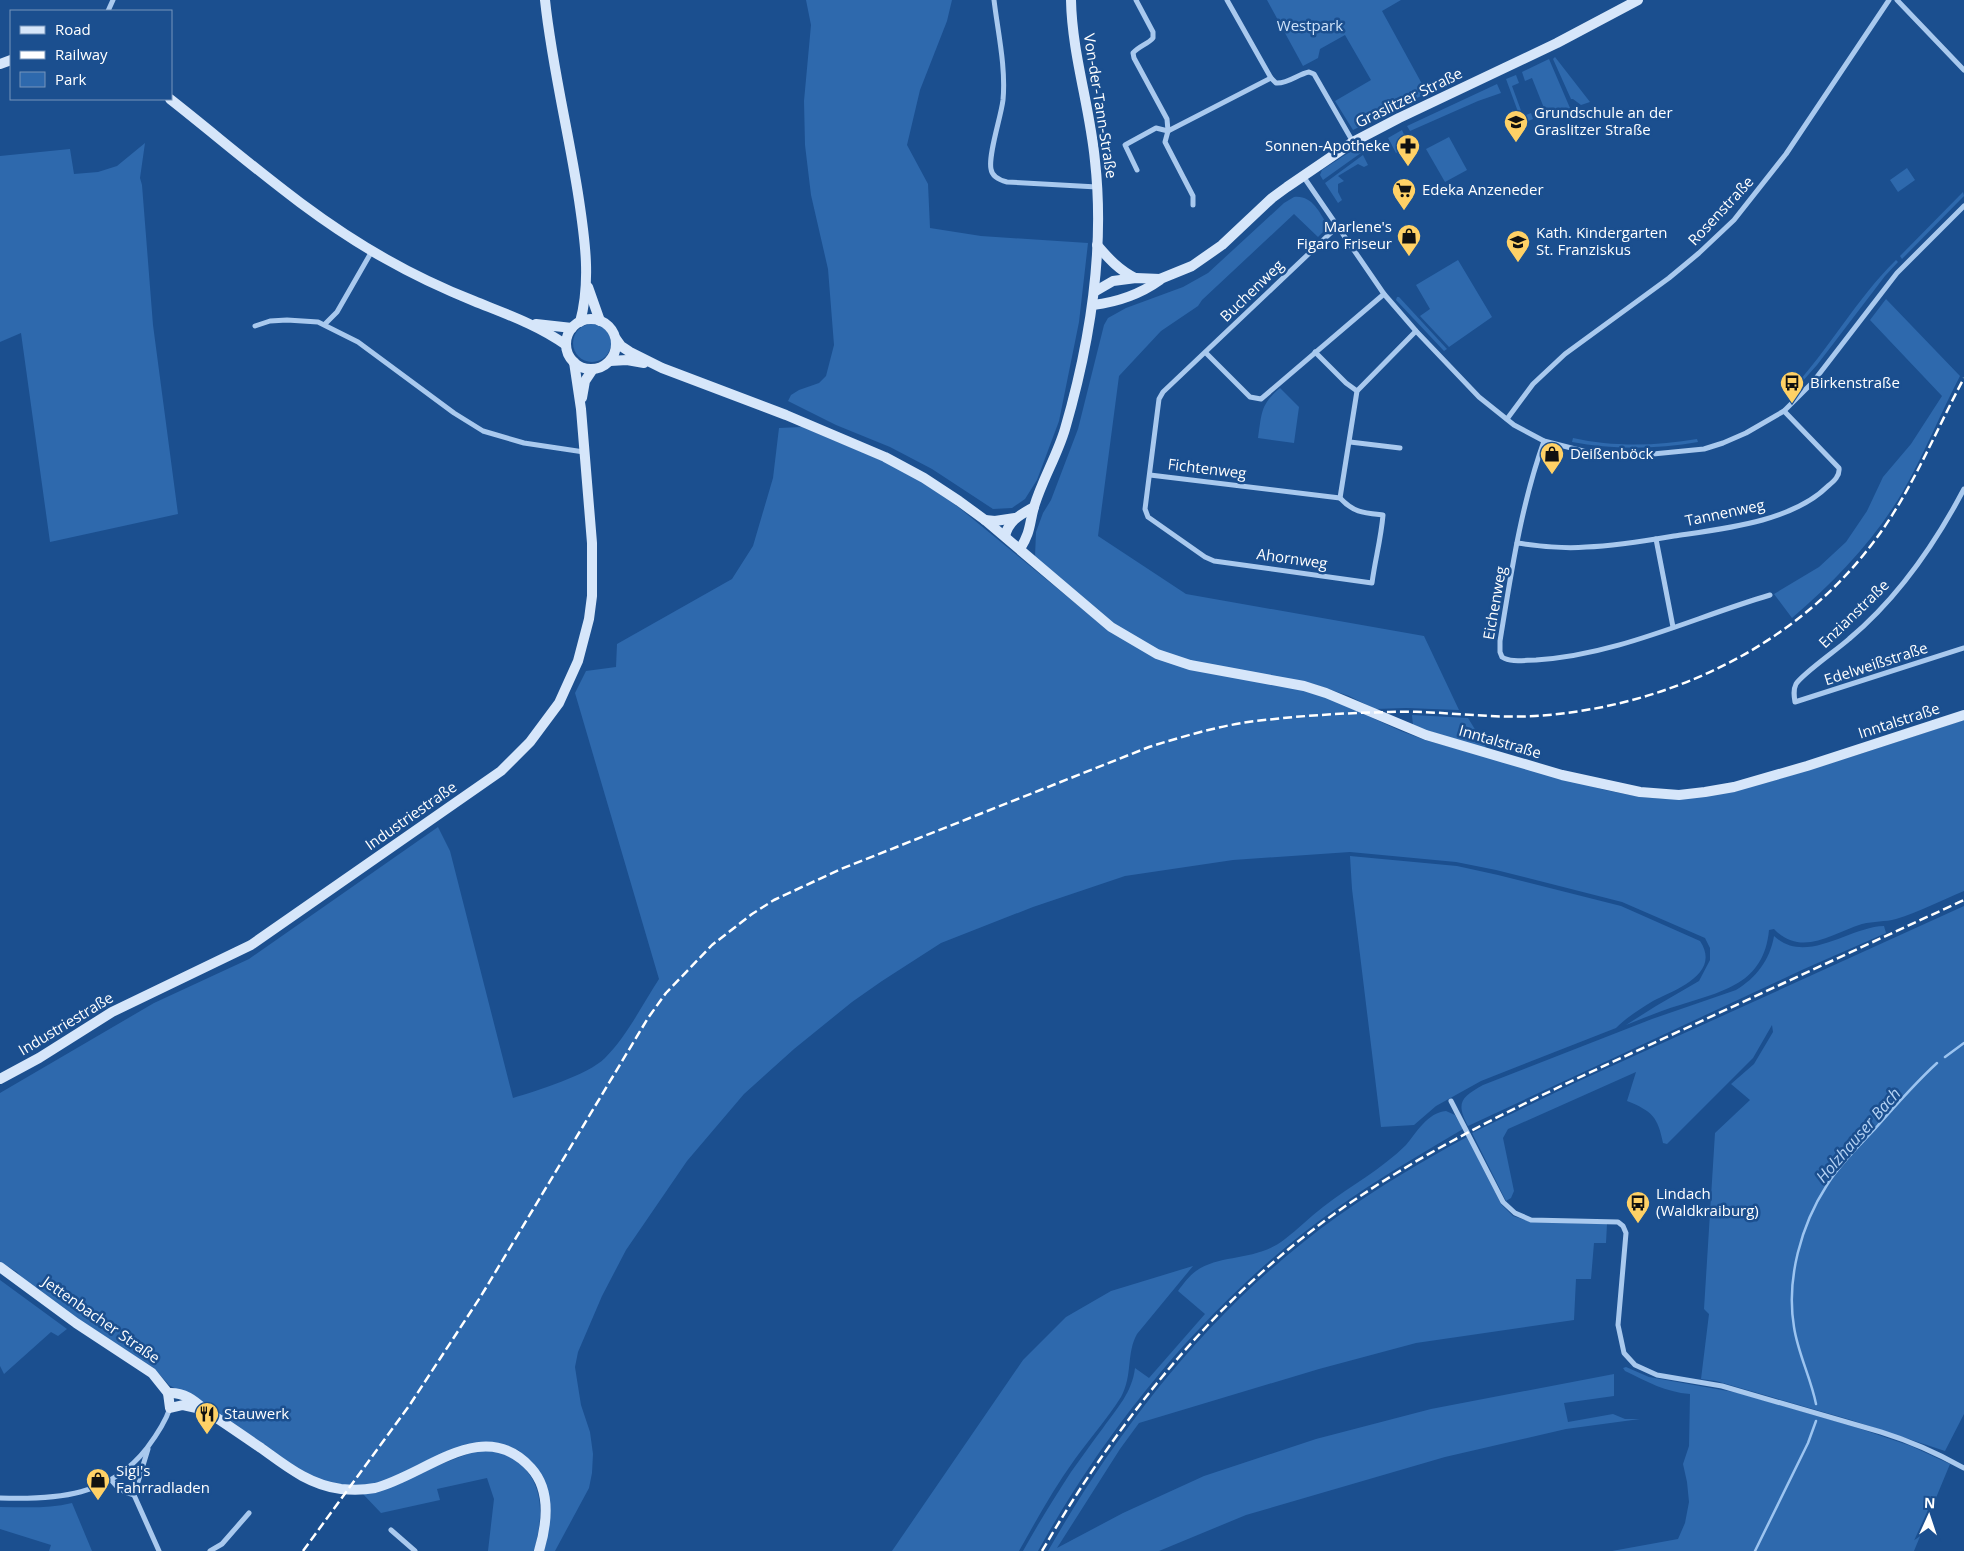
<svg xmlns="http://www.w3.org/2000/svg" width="1964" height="1551" font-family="'Open Sans',sans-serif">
  <rect width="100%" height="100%" fill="#1b4f8f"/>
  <g fill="#2e69ad">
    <path d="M806 0H952L947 21 920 90 907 145 928 184 930 228 981 236 1088 243 1079 322 1059 421 1037 480 1025 499 1012 508 993 509 932 469 890 447 836 425 788 401 791 395 799 390 819 383 826 376 834 345 828 269 811 195 805 145 804 101 811 25Z"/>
    <path d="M1267 0H1401L1382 11 1427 93 1353 130 1335 101 1371 80 1345 35 1320 49 1318 58 1303 66Z"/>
    <path d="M1555 57 1590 102 1581 105 1573 99H1571L1553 59Z"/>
    <path d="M1549 59 1570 108 1538 120 1533 112 1544 108 1532 78 1525 81 1522 72Z"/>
    <path d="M1516 75 1519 83 1512 86 1523 116 1531 113 1533 119 1524 123 1521 120 1506 79Z"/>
    <path d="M1497 84 1501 93 1478 101 1410 131 1407 126Z"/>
    <path d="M1402 130 1409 146 1396 153 1388 138Z"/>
    <path d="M1449 137 1467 170 1445 182 1426 149Z"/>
    <path d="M145 143 140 178 142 185 153 325 178 514 50 542 21 333 0 342V156L70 149 74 174 98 172 117 166Z"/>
    <path d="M1362 144 1365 150 1323 180 1320 175 1322 170Z"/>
    <path d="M1363 155 1368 165 1364 167 1358 164 1338 176 1344 181 1338 184V192L1342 200 1338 203 1325 183Z"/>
    <path d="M1907 168 1915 180 1898 192 1890 180Z"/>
    <path d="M1963 192 1964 196 1902 259 1900 256Z"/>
    <path d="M1294 197C1312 195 1319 212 1327 224L1326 229 1318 237 1294 214 1202 300 1198 306 1161 331 1119 376 1098 536 1186 594 1424 636 1459 710 1406 708 1375 709 1349 696 1314 684 1194 662 1159 651 1114 624 1035 557 1036 532 1043 513 1051 500 1078 429 1104 325 1108 318 1126 308 1183 287 1208 273 1284 203Z"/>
    <path d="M1458 260 1492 317 1449 347 1420 316 1430 309 1416 285Z"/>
    <path d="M1896 260 1898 262 1885 276 1817 365 1792 393 1790 391C1829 350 1856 299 1896 260Z"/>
    <path d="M1397 297H1399L1447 349 1444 351 1396 300Z"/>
    <path d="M1886 299 1960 376C1940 414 1924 455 1902 493 1873 542 1835 581 1792 618L1774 594 1819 567 1846 542 1867 511 1883 477 1911 444 1942 396 1870 320Z"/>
    <circle cx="592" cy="343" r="19"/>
    <path d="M1280 388 1299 407 1294 443 1258 438C1262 413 1260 405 1280 388Z"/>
    <path d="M802 427 885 462 922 482 957 506 1108 630 1142 650 1324 696 1401 731 1425 740 1605 790 1640 797 1666 799 1769 782 1860 754 1964 720V891C1942 900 1919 912 1896 919 1885 922 1874 921 1862 924 1832 933 1802 958 1774 929L1769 930C1764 984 1723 991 1680 1005 1662 1010 1644 1018 1626 1025L1656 1006 1699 981 1710 960V948L1705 938 1622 902 1496 870 1456 862 1350 852 1233 860 1125 876 1033 907 941 943 882 981 852 1002 794 1049 744 1094 687 1161 626 1250 602 1296 578 1352 575 1367 577 1380 581 1405 590 1432 593 1454 592 1473 589 1488 555 1551H544L547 1539 535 1466 518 1450 508 1446 483 1442 464 1445 383 1483 346 1487 314 1480 187 1395 169 1385 154 1368 79 1321 22 1278 17 1272 0 1262V1093L154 1003 249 959 438 827 450 851 513 1098C536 1091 588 1075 605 1058 627 1036 642 1005 659 979L575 693 586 671 616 667 617 644 732 579 753 546 773 478 779 428Z"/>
    <path d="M1573 438C1613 447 1657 446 1697 439L1698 442C1658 449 1613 450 1572 442Z"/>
    <path d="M1412 715 1468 718 1487 749 1413 726Z"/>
    <path d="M1350 856 1457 866 1498 875 1621 906 1700 941C1722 974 1674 990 1653 1001 1640 1009 1627 1017 1616 1028L1481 1081 1436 1106 1414 1125 1381 1127 1352 889Z"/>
    <path d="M1964 906V1414L1945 1451 1851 1420 1716 1381 1701 1379 1709 1314 1704 1309 1715 1133 1750 1100 1731 1084 1754 1064 1773 1032 1772 1025 1753 1058 1667 1144 1663 1143C1658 1117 1652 1111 1627 1101L1636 1072 1508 1129 1503 1138 1514 1191 1511 1198 1506 1201 1472 1133 1579 1081Z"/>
    <path d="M1884 926 1886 933 1804 969 1468 1126C1455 1102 1462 1097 1483 1085L1652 1019 1736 990C1756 978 1770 960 1774 936 1806 966 1848 927 1884 926Z"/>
    <path d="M1446 1111 1455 1115 1463 1129C1419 1155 1376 1180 1334 1210 1212 1297 1111 1420 1038 1551H1023C1038 1524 1054 1498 1071 1472 1082 1457 1092 1442 1103 1428 1117 1408 1132 1393 1135 1368L1149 1378 1205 1314 1178 1291C1183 1284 1189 1276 1196 1271 1222 1253 1256 1262 1285 1239 1298 1229 1310 1217 1323 1207 1350 1186 1382 1169 1406 1145 1417 1132 1427 1113 1446 1111Z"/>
    <path d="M1467 1137 1501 1204 1513 1216 1531 1222 1607 1224 1606 1243H1594L1591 1279H1576L1574 1320 1416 1343 1319 1369 1139 1423 1120 1449 1057 1548 1123 1513 1204 1476 1316 1439 1431 1409 1614 1374V1396L1564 1403 1568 1422 1613 1414 1625 1419H1640L1566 1429 1445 1457 1246 1515 1159 1551H1048C1121 1423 1217 1302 1338 1216 1379 1187 1422 1161 1467 1137Z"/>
    <path d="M1193 1266 1137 1334C1126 1354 1133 1375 1121 1397 1108 1418 1090 1438 1075 1459 1054 1488 1037 1519 1019 1551H892L1023 1360 1066 1317 1111 1291Z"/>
    <path d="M0 1280 67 1329 58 1336 51 1332 4 1374 0 1366Z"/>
    <path d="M1626 1367 1649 1377 1739 1393 1855 1427 1911 1446 1950 1464 1914 1551H1612L1678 1539 1685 1523 1689 1502 1687 1482 1683 1464 1689 1446 1690 1394C1665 1392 1648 1382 1625 1371L1623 1368Z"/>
    <path d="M478 1450C486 1451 498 1450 505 1453 508 1455 512 1458 515 1460 546 1482 543 1518 534 1551H488L494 1499 487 1478 437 1489 440 1500 381 1513 363 1494Z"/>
    <path d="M72 1503 92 1551H49L51 1545 0 1529V1507C24 1507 48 1509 72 1503Z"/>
  </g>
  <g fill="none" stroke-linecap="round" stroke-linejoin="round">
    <g stroke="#9cc4f0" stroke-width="2.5">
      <path d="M1945 1057 1964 1043"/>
      <path d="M1816 1404C1811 1378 1798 1354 1794 1327 1786 1279 1801 1225 1827 1185 1839 1165 1858 1147 1874 1130 1894 1107 1914 1084 1937 1063"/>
      <path d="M1755 1551 1808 1443 1816 1421"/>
    </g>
    <g stroke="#a9c9ee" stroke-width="5">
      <path d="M994 0C998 33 1006 67 1003 100 1001 117 988 155 991 169 992 177 999 180 1007 182L1097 187"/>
      <path d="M1136 0 1153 32V38C1148 44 1139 46 1133 53L1134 58 1167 119 1168 131 1271 78"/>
      <path d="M1227 0 1271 78 1276 83C1288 84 1298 74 1309 72L1314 74 1353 142"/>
      <path d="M1897 0 1964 70"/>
      <path d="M108 11 113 0"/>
      <path d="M1137 170 1125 145 1156 128 1168 131 1165 142 1193 196V205"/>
      <path d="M1303 176 1384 294 1416 331 1479 397 1514 425 1544 441 1587 452 1622 454H1653L1704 449 1723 443 1746 433 1784 411 1813 382 1897 273 1964 206"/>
      <path d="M1338 226 1163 392 1159 399 1145 509 1148 517 1205 557 1214 561 1372 583C1375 560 1381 539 1383 515 1364 513 1354 513 1340 498"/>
      <path d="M325 324 337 312 372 251"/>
      <path d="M255 326 270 321 287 320 318 322 358 342 454 413 483 431 524 443 584 452"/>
      <path d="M1315 352 1346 383 1357 391"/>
      <path d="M1206 353 1250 397 1261 399 1384 294"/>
      <path d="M1507 419 1533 384 1565 354 1669 278 1699 253 1734 220 1786 154 1889 0"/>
      <path d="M1544 441C1521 505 1511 574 1500 641V652L1502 657C1511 663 1525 660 1536 660 1617 655 1692 618 1770 595"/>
      <path d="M1350 442 1400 448"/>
      <path d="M1150 475 1340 498"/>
      <path d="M1964 489C1934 546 1898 598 1849 639 1838 649 1802 674 1796 684 1793 690 1794 696 1795 702L1964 648"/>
      <path d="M1340 498 1357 391 1416 331"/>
      <path d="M1656 539 1673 627"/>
      <path d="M1517 543C1540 546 1563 549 1586 547 1615 546 1645 541 1674 536 1722 529 1792 522 1828 486 1834 481 1840 476 1839 468L1784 411"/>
      <path d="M1451 1101 1503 1202 1515 1213 1531 1220 1618 1222 1623 1226 1626 1233 1618 1325 1624 1353 1635 1365 1657 1375 1722 1386 1881 1432C1910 1441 1937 1453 1964 1468"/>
      <path d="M148 1449 134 1495 159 1551"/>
      <path d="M112 1481C118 1489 124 1493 134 1495"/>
      <path d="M0 1498C57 1500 110 1496 147 1448 156 1436 165 1423 170 1408"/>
      <path d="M391 1530 415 1551"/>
      <path d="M210 1551 222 1544 249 1513"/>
    </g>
    <g stroke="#d6e6fa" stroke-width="10">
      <path d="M545 0C552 67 569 133 579 200 585 240 591 282 580 322"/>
      <path d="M0 64 11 60"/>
      <path d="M170 99C240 154 307 215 386 259 414 275 444 289 474 301 506 314 538 325 566 345"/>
      <path d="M1097 245C1109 259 1119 270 1135 278"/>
      <path d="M588 287 600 321"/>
      <path d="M1094 292 1113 281 1136 278 1160 279 1192 266 1222 245 1272 198 1287 187 1353 142 1399 118 1557 43 1638 0"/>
      <path d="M1093 305C1118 302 1139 295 1160 280"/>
      <circle cx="591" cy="344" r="25"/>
      <path d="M536 324 572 328"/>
      <path d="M616 339 621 346 630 352 662 368 786 415 885 457 924 478 959 501 985 520 1111 627 1157 654 1190 665 1304 686 1326 693 1426 735 1562 775 1640 792 1679 795 1705 792 1734 787 1807 766 1964 715"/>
      <path d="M610 361 627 360 644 363"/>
      <path d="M582 398 585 381 593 369"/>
      <path d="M985 520 995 521 1015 518"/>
      <path d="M1005 536C1009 520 1020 515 1034 507"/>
      <path d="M1020 549C1031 531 1029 525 1034 507 1042 480 1057 456 1065 429 1090 343 1105 251 1095 161 1090 107 1072 54 1071 0"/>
      <path d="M0 1079 39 1058 112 1012 251 945 501 771 530 742 559 703 578 661 589 619 592 596V543L581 409 574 362"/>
      <path d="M0 1267 76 1323 152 1373 168 1393 170 1408 183 1405 201 1409"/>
      <path d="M168 1393C184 1392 194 1400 205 1410 223 1422 242 1435 261 1448 286 1466 309 1485 341 1489 352 1490 364 1490 375 1488 426 1475 483 1415 531 1468 551 1490 547 1524 539 1551"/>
    </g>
    <g stroke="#fff" stroke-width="2.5" stroke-dasharray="9 4" stroke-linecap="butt">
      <path d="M303 1551 409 1406 481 1296 648 1018 666 993 712 945 752 914 774 900 841 869 1149 747C1181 737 1215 727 1248 722 1295 716 1342 713 1389 712 1438 710 1487 719 1535 716 1662 708 1790 650 1869 548 1910 496 1933 436 1964 378"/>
      <path d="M1042 1551C1117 1422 1214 1299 1337 1212 1429 1147 1530 1100 1632 1053 1743 1002 1853 951 1964 900"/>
    </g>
  </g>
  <defs>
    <g id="school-pin" transform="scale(1.25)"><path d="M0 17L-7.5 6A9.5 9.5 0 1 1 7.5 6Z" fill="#ffd166" stroke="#1b4f8f"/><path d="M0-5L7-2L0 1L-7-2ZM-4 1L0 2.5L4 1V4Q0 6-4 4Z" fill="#111"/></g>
    <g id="pharmacy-pin" transform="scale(1.25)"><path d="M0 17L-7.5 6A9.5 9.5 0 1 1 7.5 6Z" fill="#ffd166" stroke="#1b4f8f"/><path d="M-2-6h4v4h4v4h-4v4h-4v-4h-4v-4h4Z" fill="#111"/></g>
    <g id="supermarket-pin" transform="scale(1.25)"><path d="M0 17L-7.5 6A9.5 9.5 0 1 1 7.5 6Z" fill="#ffd166" stroke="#1b4f8f"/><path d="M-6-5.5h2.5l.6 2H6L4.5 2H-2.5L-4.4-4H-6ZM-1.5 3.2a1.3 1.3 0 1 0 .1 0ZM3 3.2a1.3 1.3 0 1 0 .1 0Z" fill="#111"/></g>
    <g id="shop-pin" transform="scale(1.25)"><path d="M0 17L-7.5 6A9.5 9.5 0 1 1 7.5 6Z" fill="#ffd166" stroke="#1b4f8f"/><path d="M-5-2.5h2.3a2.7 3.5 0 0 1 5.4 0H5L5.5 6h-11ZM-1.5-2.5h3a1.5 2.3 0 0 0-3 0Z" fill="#111"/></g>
    <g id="bus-pin" transform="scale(1.25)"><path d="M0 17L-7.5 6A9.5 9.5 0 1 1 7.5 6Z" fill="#ffd166" stroke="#1b4f8f"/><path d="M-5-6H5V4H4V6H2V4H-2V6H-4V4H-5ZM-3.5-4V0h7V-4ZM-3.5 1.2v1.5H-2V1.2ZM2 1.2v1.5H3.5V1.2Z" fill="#111"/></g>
    <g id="restaurant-pin" transform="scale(1.25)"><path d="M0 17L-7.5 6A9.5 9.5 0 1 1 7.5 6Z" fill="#ffd166" stroke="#1b4f8f"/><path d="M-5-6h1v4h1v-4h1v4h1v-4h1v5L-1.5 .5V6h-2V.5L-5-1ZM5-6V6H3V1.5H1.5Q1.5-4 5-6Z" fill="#111"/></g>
  </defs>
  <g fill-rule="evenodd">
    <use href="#school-pin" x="1516" y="122"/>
    <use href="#pharmacy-pin" x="1408" y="146"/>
    <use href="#supermarket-pin" x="1404" y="190"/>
    <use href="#shop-pin" x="1409" y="236"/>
    <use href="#school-pin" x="1518" y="242"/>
    <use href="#bus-pin" x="1792" y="383"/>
    <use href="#shop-pin" x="1552" y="454"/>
    <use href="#bus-pin" x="1638" y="1203"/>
    <use href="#restaurant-pin" x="207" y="1414"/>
    <use href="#shop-pin" x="98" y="1480"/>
  </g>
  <g text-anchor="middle" stroke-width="5" stroke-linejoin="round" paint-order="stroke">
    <g font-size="15" fill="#cfe3fa" stroke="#1b4f8f">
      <text x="1310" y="31">Westpark</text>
    </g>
    <g font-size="15" fill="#fff" stroke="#1b4f8f">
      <text transform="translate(1409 98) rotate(-26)" y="5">Graslitzer Straße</text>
      <text transform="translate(1100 106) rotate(81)" y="5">Von-der-Tann-Straße</text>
      <text transform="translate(1721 211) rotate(-47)" y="5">Rosenstraße</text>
      <text transform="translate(1252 291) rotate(-44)" y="5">Buchenweg</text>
      <text transform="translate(1207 469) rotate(7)" y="5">Fichtenweg</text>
      <text transform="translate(1725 513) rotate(-12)" y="5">Tannenweg</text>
      <text transform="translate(1292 559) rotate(8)" y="5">Ahornweg</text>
      <text transform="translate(1495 603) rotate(-80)" y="5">Eichenweg</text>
      <text transform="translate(1854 614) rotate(-44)" y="5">Enzianstraße</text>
      <text transform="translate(1876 664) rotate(-18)" y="5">Edelweißstraße</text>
      <text transform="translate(1899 721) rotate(-18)" y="5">Inntalstraße</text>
      <text transform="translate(1500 742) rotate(16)" y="5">Inntalstraße</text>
      <text transform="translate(411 816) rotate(-35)" y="5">Industriestraße</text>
      <text transform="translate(66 1024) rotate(-31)" y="5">Industriestraße</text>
      <text transform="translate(101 1320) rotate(35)" y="5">Jettenbacher Straße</text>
    </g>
    <g font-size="15" fill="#fff" stroke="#1b4f8f" text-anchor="start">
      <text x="1534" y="118">Grundschule an der<tspan x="1534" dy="17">Graslitzer Straße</tspan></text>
      <text x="1390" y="151" text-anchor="end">Sonnen-Apotheke</text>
      <text x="1422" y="195">Edeka Anzeneder</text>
      <text x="1392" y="232" text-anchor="end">Marlene's<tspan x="1392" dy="17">Figaro Friseur</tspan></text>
      <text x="1536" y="238">Kath. Kindergarten<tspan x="1536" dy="17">St. Franziskus</tspan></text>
      <text x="1810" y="388">Birkenstraße</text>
      <text x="1570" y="459">Deißenböck</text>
      <text x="1656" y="1199">Lindach<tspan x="1656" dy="17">(Waldkraiburg)</tspan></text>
      <text x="224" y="1419">Stauwerk</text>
      <text x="116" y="1476">Sigi's<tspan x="116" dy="17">Fahrradladen</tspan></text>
    </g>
    <g font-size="16" font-style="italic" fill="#b5d3f5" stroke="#1b4f8f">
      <text transform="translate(1858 1135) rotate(-49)" y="6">Holzhauser Bach</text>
    </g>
  </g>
  <rect x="10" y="10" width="162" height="90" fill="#1b4f8f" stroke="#7695bc"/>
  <rect x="20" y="26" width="25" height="8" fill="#d6e6fa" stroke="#7695bc"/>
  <text x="55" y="35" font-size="15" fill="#ffffff">Road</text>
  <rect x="20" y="51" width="25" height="8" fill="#ffffff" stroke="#7695bc"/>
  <text x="55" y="60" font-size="15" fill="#ffffff">Railway</text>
  <rect x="20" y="72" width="25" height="15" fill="#2e69ad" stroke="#7695bc"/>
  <text x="55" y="85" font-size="15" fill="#ffffff">Park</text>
  <g transform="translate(1929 1516) rotate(3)" stroke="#1b4f8f" stroke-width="4" paint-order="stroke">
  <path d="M0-4L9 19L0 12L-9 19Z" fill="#ffffff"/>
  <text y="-8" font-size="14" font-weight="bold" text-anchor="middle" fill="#ffffff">N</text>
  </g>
</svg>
